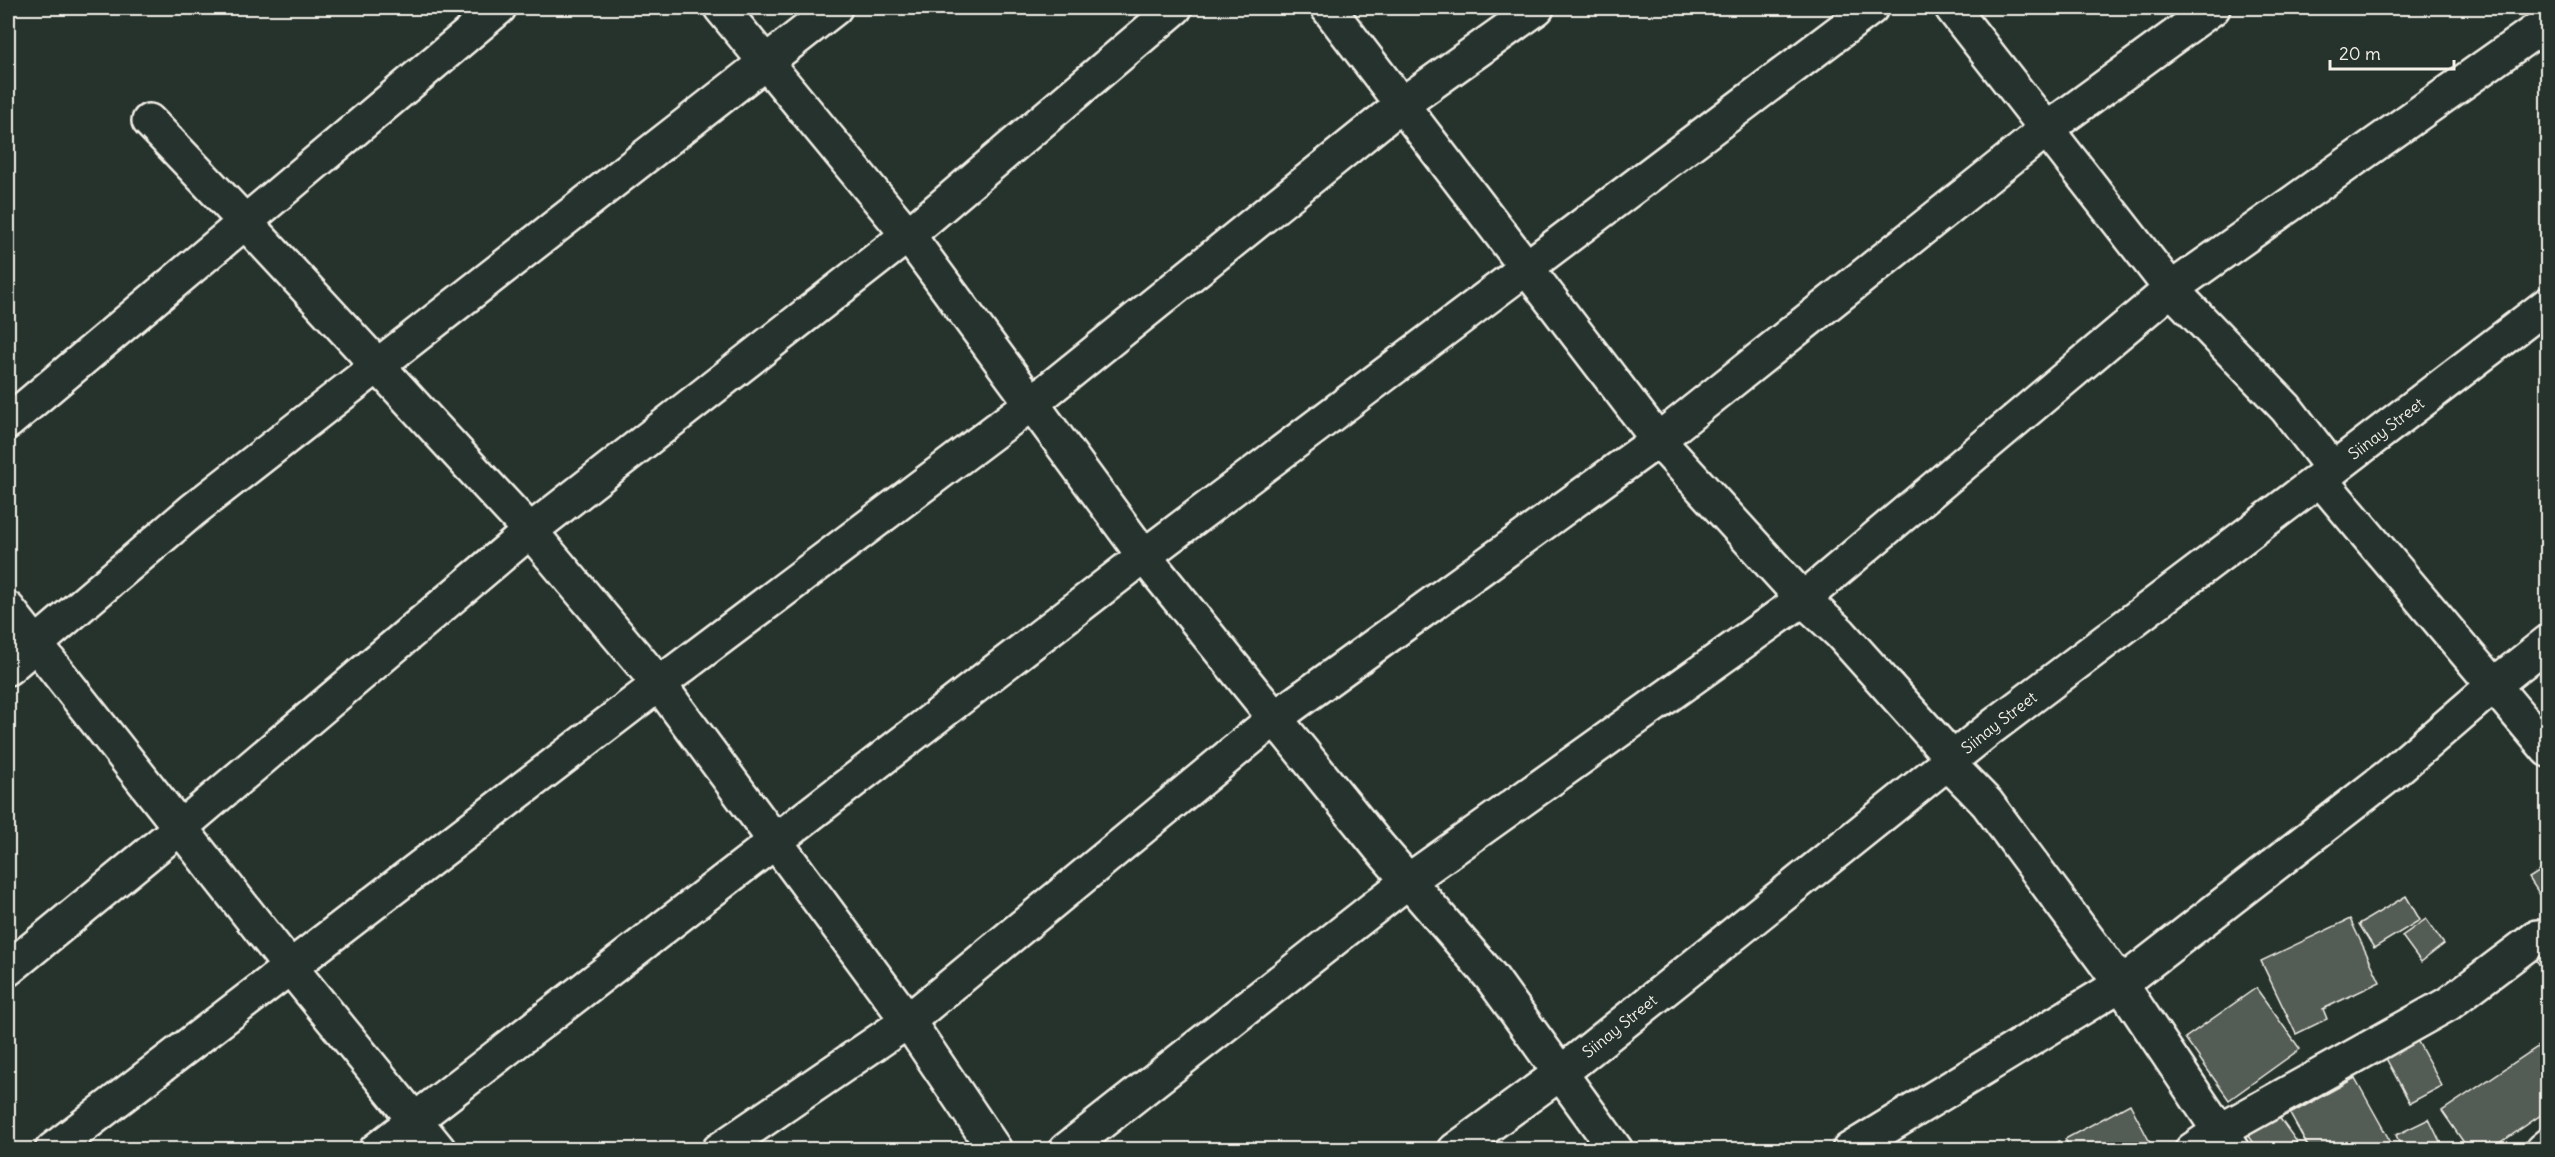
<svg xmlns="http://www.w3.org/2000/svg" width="2555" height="1157" font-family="Delius,sans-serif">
  <rect width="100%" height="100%" fill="#26332d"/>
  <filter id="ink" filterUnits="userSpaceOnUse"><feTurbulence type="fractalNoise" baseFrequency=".0167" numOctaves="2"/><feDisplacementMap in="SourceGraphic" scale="12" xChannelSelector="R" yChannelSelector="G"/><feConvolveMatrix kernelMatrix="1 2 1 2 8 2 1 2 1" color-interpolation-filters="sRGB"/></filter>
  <g filter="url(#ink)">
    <g fill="#525c55" stroke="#f4f1e8" stroke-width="1.5">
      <path d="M2548 866V907L2529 878Z"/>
      <path d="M2406 896 2420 920 2374 948 2359 924Z"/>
      <path d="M2350 919 2380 982 2323 1009 2327 1019 2296 1034 2261 961Z"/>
      <path d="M2426 919 2444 944 2421 962 2402 936Z"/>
      <path d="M2548 946V978L2533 955Z"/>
      <path d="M2256 988 2300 1049 2229 1100 2185 1038Z"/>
      <path d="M2411 1029 2442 1086 2410 1103 2380 1047Z"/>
      <path d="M2548 1040V1110L2490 1150H2469L2442 1111Z"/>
      <path d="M2355 1078 2395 1150H2310L2290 1114Z"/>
      <path d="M2130 1104 2154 1150H2071L2065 1139Z"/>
      <path d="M2276 1113 2297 1142 2287 1150H2258L2247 1135Z"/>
      <path d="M2429 1119 2444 1150H2403L2396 1135Z"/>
      <path d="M2059 1141 2065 1150H2046Z"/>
    </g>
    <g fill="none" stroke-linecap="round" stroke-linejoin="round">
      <g stroke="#f4f1e8" stroke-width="38">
        <g id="street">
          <path d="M721 8 908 235 1144 556 1379 847 1491 977 1616 1150"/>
          <path d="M1328 8 1658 440 1803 599 1840 633 1952 758"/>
          <path d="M149 121C279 255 403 395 530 531L908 235 1175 8"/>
          <path d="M8 422 499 8"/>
          <path d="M2320 479 2548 750"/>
          <path d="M8 609 290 967 439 1150"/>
          <path d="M8 668 193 510 835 8"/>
          <path d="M8 969 181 827 530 531 659 684 908 1021 995 1150"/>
          <path d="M52 1150 659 684 1032 403 1401 105 1537 8"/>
          <path d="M376 1150 1144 556 1871 8"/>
          <path d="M719 1150 908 1021 1275 718 1658 440 2047 129 2213 8"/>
          <path d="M1066 1150 1408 881 1803 599 2171 289 2548 22"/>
          <path d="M1849 1150 2121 984 2391 774 2494 685 2548 642"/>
          <path d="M2192 1150 2220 1131 2448 1004 2537 937"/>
          <path d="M2542 1150 2548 1145"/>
        </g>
      </g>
      <g stroke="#f4f1e8" stroke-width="38">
        <g id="secondary">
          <path d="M1952 8 2171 289 2286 408 2333 469"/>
          <path d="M1947 762 1987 803 2121 984 2232 1150"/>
          <path id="s1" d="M1455 1150 1562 1072 1992 727 2320 479 2548 304"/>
        </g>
      </g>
      <use href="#street" stroke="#26332d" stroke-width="33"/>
      <use href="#secondary" stroke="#26332d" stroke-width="33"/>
    </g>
  </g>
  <g text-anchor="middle" stroke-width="4.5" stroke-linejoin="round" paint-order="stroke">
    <g font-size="16" fill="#f4f1e8" stroke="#26332d">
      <text dy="6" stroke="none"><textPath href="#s1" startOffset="1178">Siinay Street</textPath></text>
      <text dy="6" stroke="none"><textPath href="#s1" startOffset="692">Siinay Street</textPath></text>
      <text dy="6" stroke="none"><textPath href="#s1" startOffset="206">Siinay Street</textPath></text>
    </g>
  </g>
  <rect width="2555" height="1157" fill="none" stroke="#26332d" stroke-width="30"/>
  <rect x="15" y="15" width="2525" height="1127" fill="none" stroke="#f4f1e8" stroke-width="2" filter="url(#ink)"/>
  <path d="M2330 60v9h124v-9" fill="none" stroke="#f4f1e8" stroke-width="3"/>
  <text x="2339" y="60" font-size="18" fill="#f4f1e8" stroke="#26332d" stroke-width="4.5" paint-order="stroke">20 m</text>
</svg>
